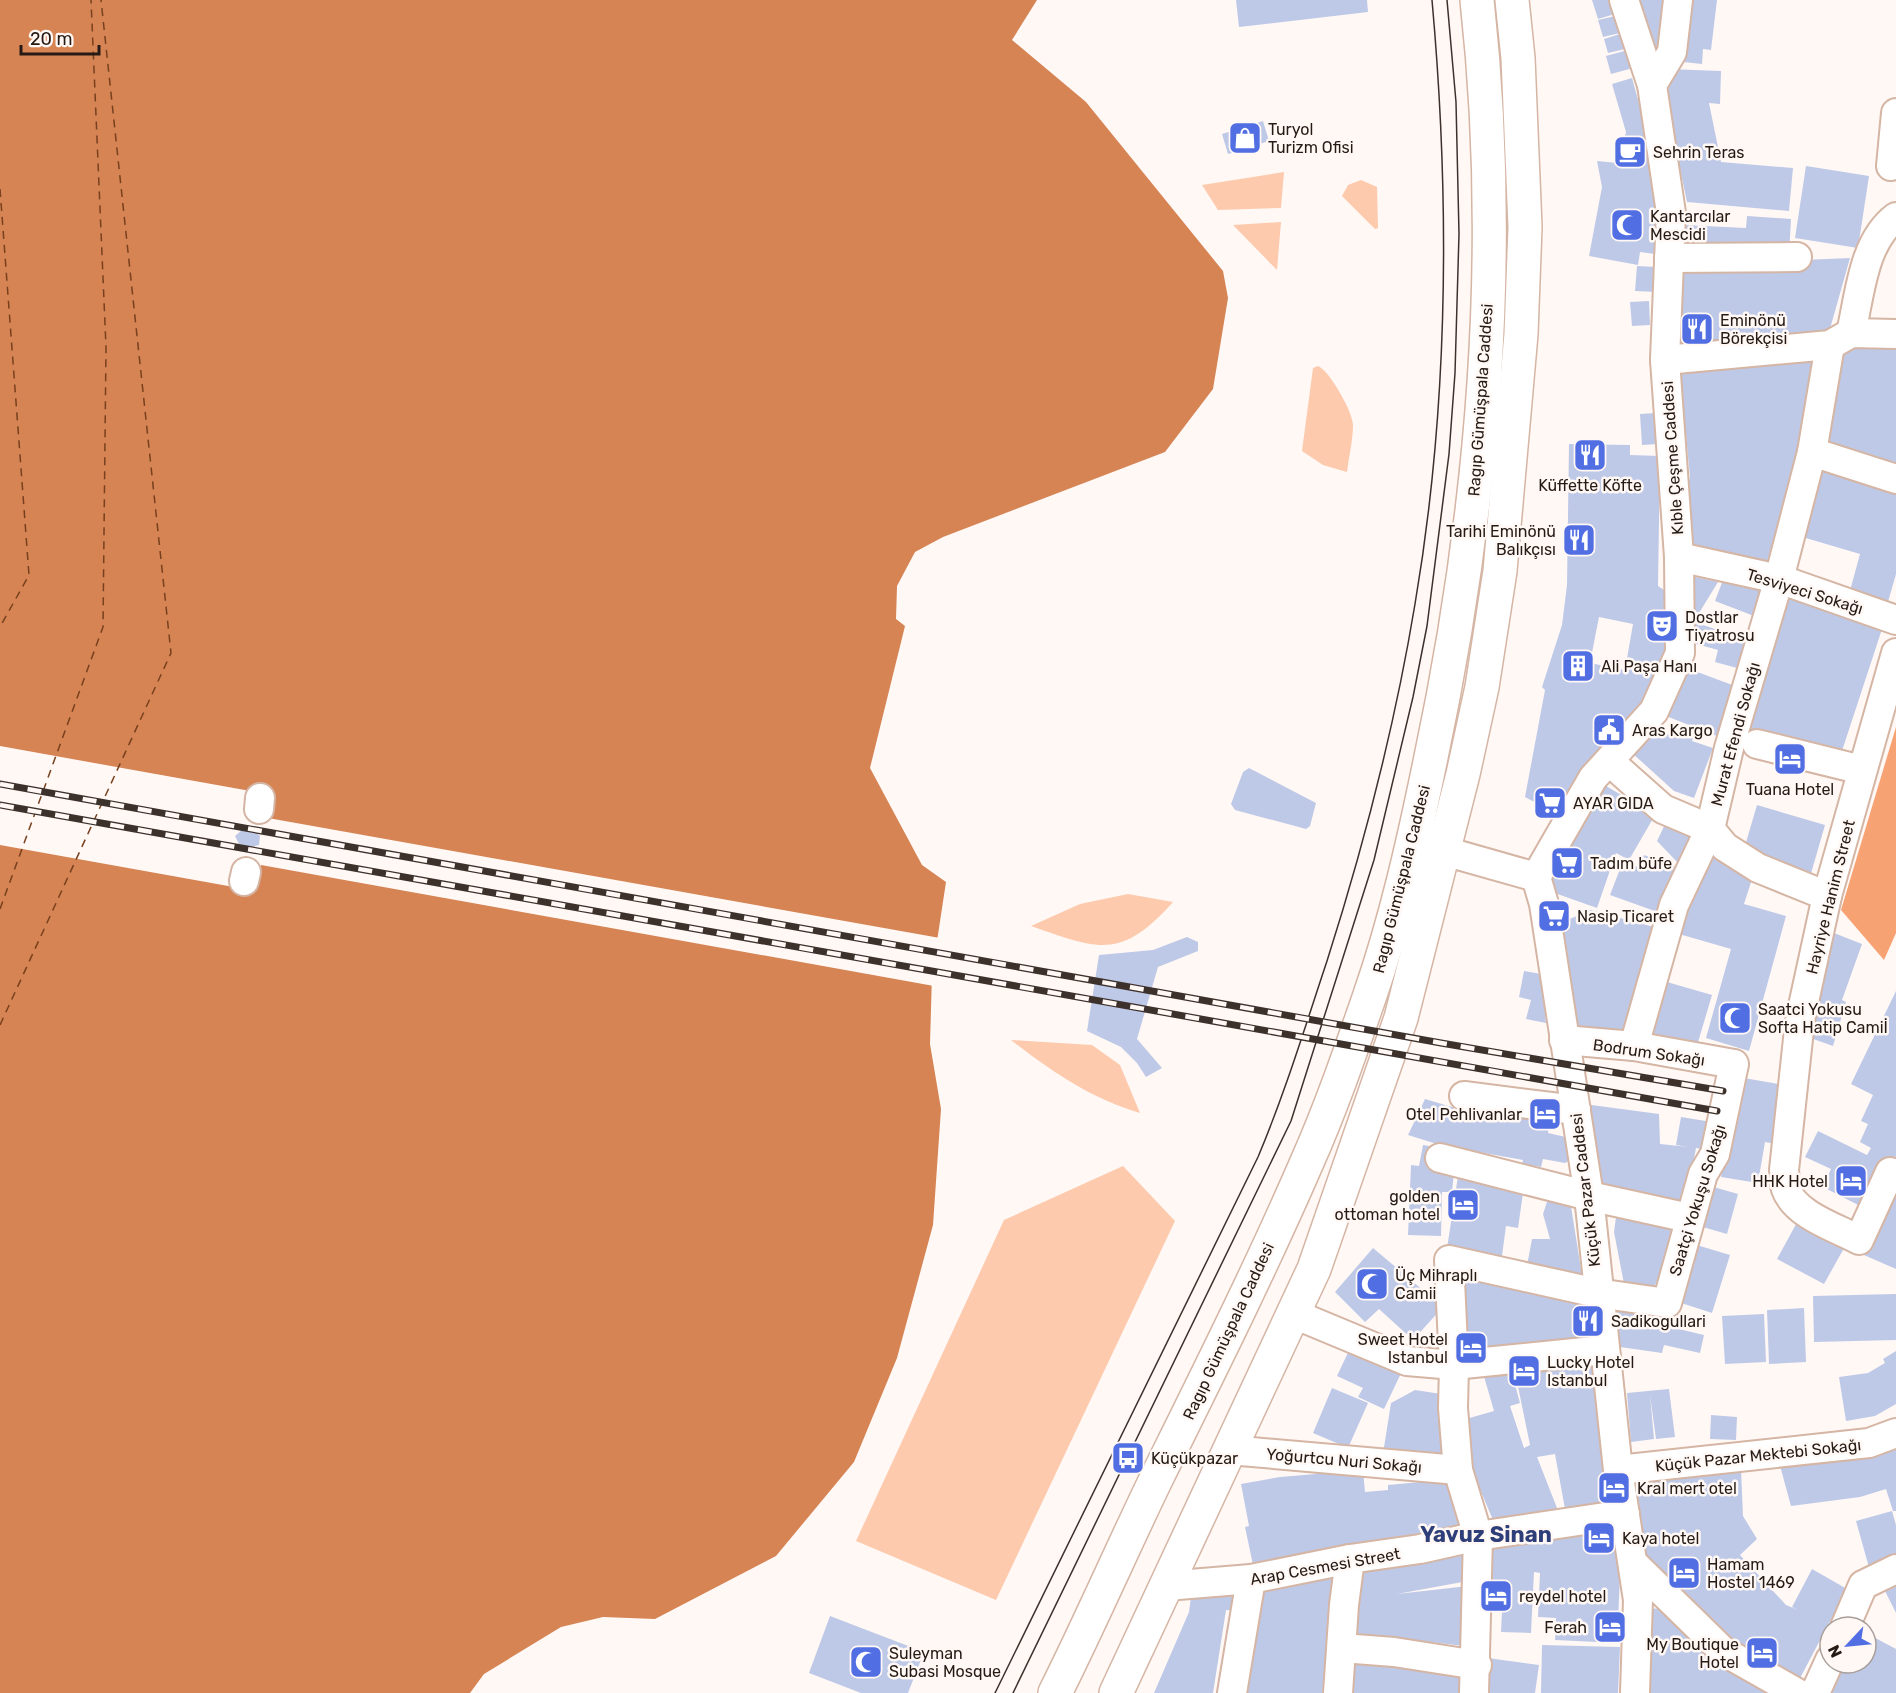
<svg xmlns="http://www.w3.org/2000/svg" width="1896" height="1693" font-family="Rubik,sans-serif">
  <rect width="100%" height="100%" fill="#fff8f5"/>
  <g fill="#fecaad">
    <path d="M1284 172 1281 208 1218 210 1202 185Z"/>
    <path d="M1361 180 1377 187 1378 228 1375 229 1342 196 1348 185Z"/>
    <path d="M1281 222 1277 270 1233 225Z"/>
    <path d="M1318 366C1329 370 1353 412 1353 425 1353 440 1349 456 1347 472L1323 465 1302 451 1313 368Z"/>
    <path d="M1128 894 1173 902C1121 960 1099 950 1031 926L1080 904Z"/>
    <path d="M1011 1040 1092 1045 1120 1065 1140 1113C1091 1099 1051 1071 1011 1040Z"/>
    <path d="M1123 1166 1175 1221 996 1600 856 1541 1004 1220Z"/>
  </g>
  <path fill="#f7a272" d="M1896 727V933L1884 960 1841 910Z"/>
  <path fill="#d68454" d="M0 0H1037L1012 40 1086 102 1223 271 1228 298 1213 389 1165 452 943 537 915 552 897 586 896 619 905 626 870 768 922 865 946 882 932 974 930 1044 941 1109 933 1225 897 1358 854 1462 776 1556 655 1619 603 1617 561 1627 484 1674 470 1693H0Z"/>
  <path fill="#fff8f5" d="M0 746 272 795 268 818 940 938 934 986 261 865 256 891 0 845Z"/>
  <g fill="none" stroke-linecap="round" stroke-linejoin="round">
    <g stroke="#77401e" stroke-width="1.5" stroke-dasharray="8 6" stroke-linecap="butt">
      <path d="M0 189 29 575 0 627"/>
      <path d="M0 909 103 627 106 347 91 0"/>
      <path d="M0 1025 171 653 101 0"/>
    </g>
  </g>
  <g fill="#bec9e7" fill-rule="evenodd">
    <path d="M1236 0H1367L1368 12 1239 27Z"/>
    <path d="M1592 0H1611L1615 14 1598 19Z"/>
    <path d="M1641 0H1676L1672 50 1653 48 1644 28 1645 11H1640Z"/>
    <path d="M1686 0H1717L1711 50 1703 49 1702 64 1674 61Z"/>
    <path d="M1615 16 1620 33 1603 37 1598 20Z"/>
    <path d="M1620 34 1625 49 1608 53 1604 39Z"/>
    <path d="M1628 50 1633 68 1611 74 1606 56Z"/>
    <path d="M1668 69 1721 71 1720 104 1709 103 1721 162 1793 168 1789 211 1687 202 1666 102Z"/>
    <path d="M1632 78 1665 198 1655 254 1640 252 1638 265 1589 256 1602 187 1597 161 1628 164 1623 144 1626 132 1612 84Z"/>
    <path d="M1263 121 1269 141 1228 154 1222 134Z"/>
    <path d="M1806 166 1869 176 1858 248 1795 238Z"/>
    <path d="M1747 216 1791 219 1789 256 1683 250 1684 225 1746 228Z"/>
    <path d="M1850 258 1826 343 1679 357V265Z"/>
    <path d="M1637 266 1657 267 1656 292 1635 291Z"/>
    <path d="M1649 301 1650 325 1632 326 1630 302Z"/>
    <path d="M1896 340V470L1825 448 1834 347Z"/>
    <path d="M1825 347 1765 570 1693 549 1681 509 1690 477 1679 362Z"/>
    <path d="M1656 413 1658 444 1642 445 1640 414Z"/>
    <path d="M1569 444 1630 445V455L1660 456 1658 586 1667 592 1666 673 1608 751 1549 810 1525 797 1545 690 1542 687 1562 625 1567 585ZM1599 617 1633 624 1625 670 1590 663Z"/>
    <path d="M1821 462 1896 492V574L1886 609 1848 598 1860 554 1799 536Z"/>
    <path d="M1726 572 1765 587 1754 616 1715 601Z"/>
    <path d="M1686 575 1718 582 1696 618 1689 616Z"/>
    <path d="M1782 596 1824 610 1884 623 1839 760 1740 729Z"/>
    <path d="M1694 622 1745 639 1737 668 1715 662 1718 650 1689 642Z"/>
    <path d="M1684 667 1735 686 1717 736 1666 716Z"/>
    <path d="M1645 731 1693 738 1692 741 1713 748 1694 798 1674 791 1631 752Z"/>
    <path d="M1249 768 1316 803 1310 826 1306 829 1235 810 1231 804 1243 772Z"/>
    <path d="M1601 783 1655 815 1629 860 1616 853 1597 908 1549 891 1559 860 1586 808 1592 810 1586 807Z"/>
    <path d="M1757 805 1825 825 1810 877 1742 856Z"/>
    <path d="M1670 814 1709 830 1680 865 1657 841Z"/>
    <path d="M242 830 257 833 260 836 259 845 251 847 239 844 235 836Z"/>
    <path d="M1707 835 1753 876 1744 904 1786 916 1749 1051 1706 1038 1731 949 1679 934Z"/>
    <path d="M1644 855 1679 868 1663 914 1610 895 1623 861 1640 868Z"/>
    <path d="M1591 910 1665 930 1632 1036 1571 1032 1560 923Z"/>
    <path d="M1829 931 1862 944 1842 1000 1846 1002 1833 1046 1802 1035Z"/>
    <path d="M1187 937 1198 942V951L1158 967 1137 1039 1162 1068 1146 1077 1137 1063 1121 1047 1087 1031 1099 955 1153 950Z"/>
    <path d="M1524 971 1541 974 1546 1023 1526 1019 1531 1000 1519 997Z"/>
    <path d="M1660 980 1712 995 1696 1049 1642 1040Z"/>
    <path d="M1896 991V1156L1864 1208 1823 1187 1831 1169 1805 1157 1818 1131 1867 1155 1871 1148 1860 1142 1868 1124 1861 1121 1873 1095 1851 1084Z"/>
    <path d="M1738 1077 1785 1085 1776 1144 1765 1142 1758 1183 1721 1177Z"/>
    <path d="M1425 1099 1462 1110V1113L1484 1117 1499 1120 1500 1113 1550 1122 1548 1133 1579 1140V1155L1565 1163 1543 1159 1541 1167 1522 1164 1523 1160 1440 1145 1408 1135Z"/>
    <path d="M1584 1104 1659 1114 1660 1144 1689 1147 1676 1145 1681 1117 1712 1122 1707 1150 1696 1148 1685 1207 1593 1191Z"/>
    <path d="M1423 1145 1436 1147 1454 1173 1452 1192H1442L1441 1236 1408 1235 1411 1165 1419 1166Z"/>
    <path d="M1458 1176 1524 1186 1518 1228 1506 1226 1501 1263 1446 1255Z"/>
    <path d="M1896 1180V1269L1857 1252Z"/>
    <path d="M1703 1184 1738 1194 1727 1234 1692 1224Z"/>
    <path d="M1549 1196 1570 1200 1583 1282 1526 1271 1532 1239H1550L1543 1214Z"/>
    <path d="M1617 1210 1682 1218 1679 1242 1651 1292 1625 1289 1614 1232Z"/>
    <path d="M1801 1215 1848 1241 1824 1284 1777 1259Z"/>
    <path d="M1690 1243 1730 1255 1712 1313 1672 1300Z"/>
    <path d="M1373 1248 1443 1307 1413 1340 1379 1309 1365 1322 1335 1292Z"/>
    <path d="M1465 1267 1590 1301 1592 1344 1459 1354Z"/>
    <path d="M1896 1294V1340L1814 1342 1813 1296Z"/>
    <path d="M1614 1299 1670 1311 1666 1326 1704 1335 1700 1353 1664 1345 1662 1353 1620 1347Z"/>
    <path d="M1804 1308 1806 1362 1769 1364 1767 1310Z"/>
    <path d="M1764 1314 1766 1362 1725 1364 1722 1316Z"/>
    <path d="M1353 1342 1404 1367 1384 1409 1358 1397 1363 1388 1337 1376Z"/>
    <path d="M1896 1351V1404L1875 1416 1846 1421 1839 1377 1868 1373 1885 1363 1883 1359Z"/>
    <path d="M1594 1365 1615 1501 1565 1509 1555 1454 1537 1457 1557 1508 1498 1532 1472 1470 1466 1419 1494 1411 1483 1373 1510 1366 1520 1403 1510 1406 1524 1448 1530 1445 1514 1367Z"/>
    <path d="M1332 1388 1368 1403 1348 1448 1313 1433Z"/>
    <path d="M1669 1389 1675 1437 1656 1439 1650 1395 1654 1439 1631 1442 1627 1393Z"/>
    <path d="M1415 1390 1448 1395 1449 1461 1382 1460 1391 1403Z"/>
    <path d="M1711 1415 1737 1417 1736 1440 1710 1439Z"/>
    <path d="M1896 1440V1511H1893L1886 1489 1860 1497 1791 1506 1779 1462Z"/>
    <path d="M1741 1469 1743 1516 1757 1539 1740 1555 1786 1605 1798 1610 1792 1607 1812 1569 1847 1589 1798 1682 1747 1652 1646 1555 1634 1492 1650 1482 1681 1474Z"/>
    <path d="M1363 1470 1365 1492 1388 1490V1485L1453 1479 1468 1524 1322 1556 1253 1565 1245 1527 1249 1526 1241 1484 1280 1477Z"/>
    <path d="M1892 1511 1896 1525V1563L1870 1571 1856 1521Z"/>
    <path d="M1614 1522 1620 1576 1617 1643 1555 1640 1556 1618 1538 1617 1540 1573 1534 1572 1531 1633 1501 1632 1502 1611 1484 1610 1487 1535Z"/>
    <path d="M1466 1543 1468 1581 1397 1594 1468 1586 1464 1646 1390 1637H1344L1354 1565Z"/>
    <path d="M1336 1572 1330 1651 1322 1693H1239L1258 1587Z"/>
    <path d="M1896 1586V1613L1885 1591Z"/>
    <path d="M1192 1589 1242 1594 1240 1611 1226 1610 1213 1693H1154L1189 1612Z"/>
    <path d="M1648 1608 1661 1609 1786 1693H1644Z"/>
    <path d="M830 1616 924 1652 908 1693H861L809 1673Z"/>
    <path d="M1866 1633 1896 1649V1693H1820L1836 1663H1866Z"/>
    <path d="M1542 1645 1620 1647 1618 1693H1541Z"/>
    <path d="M1346 1657 1475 1673 1473 1693H1342Z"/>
    <path d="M1480 1657 1539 1665 1535 1693H1481Z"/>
  </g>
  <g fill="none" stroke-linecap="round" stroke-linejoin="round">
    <g stroke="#d5b5a4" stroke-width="32">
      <g id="street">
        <path d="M1652 85 1672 52 1678 0"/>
        <path d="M1891 166 1896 113"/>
        <path d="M1669 258 1797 257"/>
        <path d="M1851 333C1860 294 1863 242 1896 217"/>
        <path d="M1665 360 1830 345 1851 333 1896 334"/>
        <path d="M1812 452 1896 479"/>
        <path d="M1679 557 1779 579 1896 620"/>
        <path d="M1896 653 1827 896 1800 1020 1784 1170C1785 1176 1784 1183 1786 1189 1795 1215 1837 1228 1859 1240L1890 1172 1896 1174"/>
        <path d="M1757 744 1862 770"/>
        <path d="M1609 761 1663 809 1710 829 1725 847 1758 868 1827 896"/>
        <path d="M259 809 260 798"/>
        <path d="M1444 851 1536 877"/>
        <path d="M1536 877 1593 778 1654 711 1680 653 1679 557 1665 360 1671 213 1652 85 1624 0"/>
        <path d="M1536 877 1544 904 1589 1196 1618 1470 1638 1600 1635 1693"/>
        <path d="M244 881 246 872"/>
        <path d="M1634 1046 1674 905 1710 829 1729 748 1779 579 1812 452 1830 345"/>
        <path d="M1464 1096 1576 1110"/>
        <path d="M1440 1158 1589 1196 1689 1218"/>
        <path d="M1294 1314 1407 1361 1454 1365 1604 1350"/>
        <path d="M1229 1450 1458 1470"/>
        <path d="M1618 1470 1869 1443 1896 1433"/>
        <path d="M1633 1563 1723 1651 1797 1693"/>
        <path d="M1166 1586 1251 1579 1350 1559 1420 1549 1478 1536 1625 1514"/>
        <path d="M1845 1627 1863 1585 1896 1569"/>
        <path d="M1342 1648 1394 1652 1477 1665"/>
        <path d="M1232 1693 1251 1579"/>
        <path d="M1338 1693 1344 1605 1350 1559"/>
        <path d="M1474 1693 1478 1536 1458 1470 1453 1408 1454 1365 1449 1260 1597 1293 1667 1303 1703 1174 1715 1154 1734 1064 1634 1046 1564 1040"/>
        <path d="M1815 1693 1830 1660"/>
      </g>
    </g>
    <g stroke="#d5b5a4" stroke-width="36">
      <g id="primary">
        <path d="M1055 1693C1091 1621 1123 1547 1158 1475 1209 1372 1261 1268 1307 1162 1331 1108 1351 1050 1370 995 1396 920 1414 840 1430 762 1483 513 1505 253 1477 0"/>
        <path d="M1116 1693 1314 1269 1401 1018 1463 774 1482 687 1500 571 1521 334 1525 227 1518 58 1512 0"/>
      </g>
    </g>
    <use href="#street" stroke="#fff" stroke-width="28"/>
    <use href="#primary" stroke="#fff" stroke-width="33"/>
    <g stroke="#3d312c" stroke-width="1.5">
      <path d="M995 1693 1258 1157C1285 1093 1305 1027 1327 961 1364 845 1395 725 1415 604 1449 405 1450 200 1432 0"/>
      <path d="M1013 1693 1291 1121 1374 860 1413 697 1427 626 1449 454 1455 373 1459 234 1456 102 1447 0"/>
    </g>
    <g stroke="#3d312c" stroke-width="7">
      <g id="rail">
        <path d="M0 784 1441 1043 1723 1091"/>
        <path d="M0 805 1717 1111"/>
      </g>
    </g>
    <use href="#rail" stroke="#fff8f5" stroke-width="4.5" stroke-dasharray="14" stroke-linecap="butt"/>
  </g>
  <defs>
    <g id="shop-square" transform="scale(1.725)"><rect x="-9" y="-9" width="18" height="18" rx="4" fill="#516ee3" stroke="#fff8f5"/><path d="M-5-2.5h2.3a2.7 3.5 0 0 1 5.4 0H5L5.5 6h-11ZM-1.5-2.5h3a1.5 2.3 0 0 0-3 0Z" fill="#fff"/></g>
    <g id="cafe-square" transform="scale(1.725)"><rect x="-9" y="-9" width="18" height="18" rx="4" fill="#516ee3" stroke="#fff8f5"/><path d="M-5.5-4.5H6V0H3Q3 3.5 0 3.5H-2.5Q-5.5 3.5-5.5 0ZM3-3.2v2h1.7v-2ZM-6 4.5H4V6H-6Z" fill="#fff"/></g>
    <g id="mosque-square" transform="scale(1.725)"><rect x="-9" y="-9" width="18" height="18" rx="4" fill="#516ee3" stroke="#fff8f5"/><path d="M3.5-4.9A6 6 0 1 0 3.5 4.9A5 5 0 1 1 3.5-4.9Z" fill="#fff"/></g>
    <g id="restaurant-square" transform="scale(1.725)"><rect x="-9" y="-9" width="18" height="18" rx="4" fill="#516ee3" stroke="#fff8f5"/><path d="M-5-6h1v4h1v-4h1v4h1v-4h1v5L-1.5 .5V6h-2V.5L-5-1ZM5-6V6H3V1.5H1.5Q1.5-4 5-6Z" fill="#fff"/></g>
    <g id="theatre-square" transform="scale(1.725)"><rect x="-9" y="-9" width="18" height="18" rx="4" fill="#516ee3" stroke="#fff8f5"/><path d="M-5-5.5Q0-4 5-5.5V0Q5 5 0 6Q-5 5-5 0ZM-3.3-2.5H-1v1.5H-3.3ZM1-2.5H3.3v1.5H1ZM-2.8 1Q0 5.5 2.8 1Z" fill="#fff"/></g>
    <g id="building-square" transform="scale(1.725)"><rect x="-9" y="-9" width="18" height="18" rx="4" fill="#516ee3" stroke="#fff8f5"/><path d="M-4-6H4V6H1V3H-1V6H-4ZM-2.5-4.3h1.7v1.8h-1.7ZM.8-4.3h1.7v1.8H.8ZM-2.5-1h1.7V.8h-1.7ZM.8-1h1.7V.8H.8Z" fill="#fff"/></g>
    <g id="civic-square" transform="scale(1.725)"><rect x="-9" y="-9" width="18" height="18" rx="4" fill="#516ee3" stroke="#fff8f5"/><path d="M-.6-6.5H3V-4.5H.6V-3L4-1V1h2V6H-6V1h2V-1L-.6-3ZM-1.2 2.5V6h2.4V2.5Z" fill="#fff"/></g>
    <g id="hotel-square" transform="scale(1.725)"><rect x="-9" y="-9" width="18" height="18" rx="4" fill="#516ee3" stroke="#fff8f5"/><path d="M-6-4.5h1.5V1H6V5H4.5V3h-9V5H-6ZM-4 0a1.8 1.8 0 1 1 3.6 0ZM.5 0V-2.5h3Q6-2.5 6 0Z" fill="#fff"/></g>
    <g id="supermarket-square" transform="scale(1.725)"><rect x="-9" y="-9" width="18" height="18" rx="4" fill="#516ee3" stroke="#fff8f5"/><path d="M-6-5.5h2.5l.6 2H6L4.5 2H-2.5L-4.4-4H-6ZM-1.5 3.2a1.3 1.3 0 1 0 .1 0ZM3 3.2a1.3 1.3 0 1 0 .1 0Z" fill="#fff"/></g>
    <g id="bus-square" transform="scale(1.725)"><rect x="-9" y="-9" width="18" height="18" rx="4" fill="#516ee3" stroke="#fff8f5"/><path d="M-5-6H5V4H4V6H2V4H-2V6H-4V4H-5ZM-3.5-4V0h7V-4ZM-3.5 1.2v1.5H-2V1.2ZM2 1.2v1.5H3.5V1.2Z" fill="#fff"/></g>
  </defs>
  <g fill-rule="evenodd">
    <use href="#shop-square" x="1245" y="138"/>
    <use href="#cafe-square" x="1630" y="152"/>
    <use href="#mosque-square" x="1627" y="225"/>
    <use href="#restaurant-square" x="1697" y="329"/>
    <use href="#restaurant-square" x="1590" y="455"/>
    <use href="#restaurant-square" x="1579" y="540"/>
    <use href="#theatre-square" x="1662" y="626"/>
    <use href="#building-square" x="1578" y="666"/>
    <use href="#civic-square" x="1609" y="730"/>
    <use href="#hotel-square" x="1790" y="759"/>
    <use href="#supermarket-square" x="1550" y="803"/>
    <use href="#supermarket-square" x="1567" y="863"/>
    <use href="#supermarket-square" x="1554" y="916"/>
    <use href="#mosque-square" x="1735" y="1018"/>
    <use href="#hotel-square" x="1545" y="1114"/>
    <use href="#hotel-square" x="1851" y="1181"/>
    <use href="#hotel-square" x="1463" y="1205"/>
    <use href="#mosque-square" x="1372" y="1284"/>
    <use href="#restaurant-square" x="1588" y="1321"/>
    <use href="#hotel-square" x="1471" y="1348"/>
    <use href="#hotel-square" x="1524" y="1371"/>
    <use href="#bus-square" x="1128" y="1458"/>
    <use href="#hotel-square" x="1614" y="1488"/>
    <use href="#hotel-square" x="1599" y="1538"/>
    <use href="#hotel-square" x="1684" y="1573"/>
    <use href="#hotel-square" x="1496" y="1596"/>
    <use href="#hotel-square" x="1610" y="1627"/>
    <use href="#hotel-square" x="1762" y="1653"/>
    <use href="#mosque-square" x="866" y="1662"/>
  </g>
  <g text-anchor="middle" stroke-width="5" stroke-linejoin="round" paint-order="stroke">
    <g font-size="16" fill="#261a14" stroke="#fff8f5" text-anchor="start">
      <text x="1268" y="135">Turyol<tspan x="1268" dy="18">Turizm Ofisi</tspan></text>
      <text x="1653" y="158">Sehrin Teras</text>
      <text x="1650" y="222">Kantarcılar<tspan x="1650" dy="18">Mescidi</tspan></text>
      <text x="1720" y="326">Eminönü<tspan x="1720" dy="18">Börekçisi</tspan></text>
      <text x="1590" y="491" text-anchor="middle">Küffette Köfte</text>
      <text x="1556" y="537" text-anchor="end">Tarihi Eminönü<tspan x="1556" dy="18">Balıkçısı</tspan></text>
      <text x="1685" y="623">Dostlar<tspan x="1685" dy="18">Tiyatrosu</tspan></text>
      <text x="1601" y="672">Ali Paşa Hanı</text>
      <text x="1632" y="736">Aras Kargo</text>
      <text x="1790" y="795" text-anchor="middle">Tuana Hotel</text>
      <text x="1573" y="809">AYAR GIDA</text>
      <text x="1590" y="869">Tadım büfe</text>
      <text x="1577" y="922">Nasip Ticaret</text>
      <text x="1758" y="1015">Saatci Yokusu<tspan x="1758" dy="18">Softa Hatip Camiİ</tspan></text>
      <text x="1522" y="1120" text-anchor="end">Otel Pehlivanlar</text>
      <text x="1828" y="1187" text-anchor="end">HHK Hotel</text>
      <text x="1440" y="1202" text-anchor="end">golden<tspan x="1440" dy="18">ottoman hotel</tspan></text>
      <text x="1395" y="1281">Üç Mihraplı<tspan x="1395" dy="18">Camii</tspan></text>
      <text x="1611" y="1327">Sadikogullari</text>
      <text x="1448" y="1345" text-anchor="end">Sweet Hotel<tspan x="1448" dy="18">Istanbul</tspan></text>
      <text x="1547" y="1368">Lucky Hotel<tspan x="1547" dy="18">Istanbul</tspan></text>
      <text x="1151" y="1464">Küçükpazar</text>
      <text x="1637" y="1494">Kral mert otel</text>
      <text x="1622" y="1544">Kaya hotel</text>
      <text x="1707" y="1570">Hamam<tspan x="1707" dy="18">Hostel 1469</tspan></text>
      <text x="1519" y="1602">reydel hotel</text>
      <text x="1587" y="1633" text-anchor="end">Ferah</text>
      <text x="1739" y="1650" text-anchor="end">My Boutique<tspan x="1739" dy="18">Hotel</tspan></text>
      <text x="889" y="1659">Suleyman<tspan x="889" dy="18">Subasi Mosque</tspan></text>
    </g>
    <g font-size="16" fill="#261a14" stroke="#fff8f5">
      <text transform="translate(1480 400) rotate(-86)" y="6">Ragıp Gümüşpala Caddesi</text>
      <text transform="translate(1672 458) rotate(-94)" y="6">Kıble Çeşme Caddesi</text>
      <text transform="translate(1805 591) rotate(17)" y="6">Tesviyeci Sokağı</text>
      <text transform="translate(1735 734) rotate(-75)" y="6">Murat Efendi Sokağı</text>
      <text transform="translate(1401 879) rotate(-76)" y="6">Ragıp Gümüşpala Caddesi</text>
      <text transform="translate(1830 897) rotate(-76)" y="6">Hayriye Hanim Street</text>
      <text transform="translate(1649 1052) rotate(8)" y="6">Bodrum Sokağı</text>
      <text transform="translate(1585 1190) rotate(-97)" y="6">Küçük Pazar Caddesi</text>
      <text transform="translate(1697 1200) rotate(-73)" y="6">Saatçi Yokuşu Sokağı</text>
      <text transform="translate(1228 1331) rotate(-65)" y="6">Ragıp Gümüşpala Caddesi</text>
      <text transform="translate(1758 1455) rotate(-6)" y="6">Küçük Pazar Mektebi Sokağı</text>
      <text transform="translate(1344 1460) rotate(5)" y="6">Yoğurtcu Nuri Sokağı</text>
      <text transform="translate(1325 1566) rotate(-10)" y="6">Arap Cesmesi Street</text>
    </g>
    <g font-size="22" font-weight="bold" fill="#2e3e78" stroke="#fff8f5">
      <text x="1486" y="1542">Yavuz Sinan</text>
    </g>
  </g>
  <g transform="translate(1848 1645) rotate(244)"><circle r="28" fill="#fff8f5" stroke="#a89f9b" stroke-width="1.5"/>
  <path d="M0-4.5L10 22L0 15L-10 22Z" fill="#516ee3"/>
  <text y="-9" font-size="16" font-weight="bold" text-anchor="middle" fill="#261a14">N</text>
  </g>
  <path d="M21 45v9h78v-9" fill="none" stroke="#261a14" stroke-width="3"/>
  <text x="30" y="45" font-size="18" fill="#261a14" stroke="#fff8f5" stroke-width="4.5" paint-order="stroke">20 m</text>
</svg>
